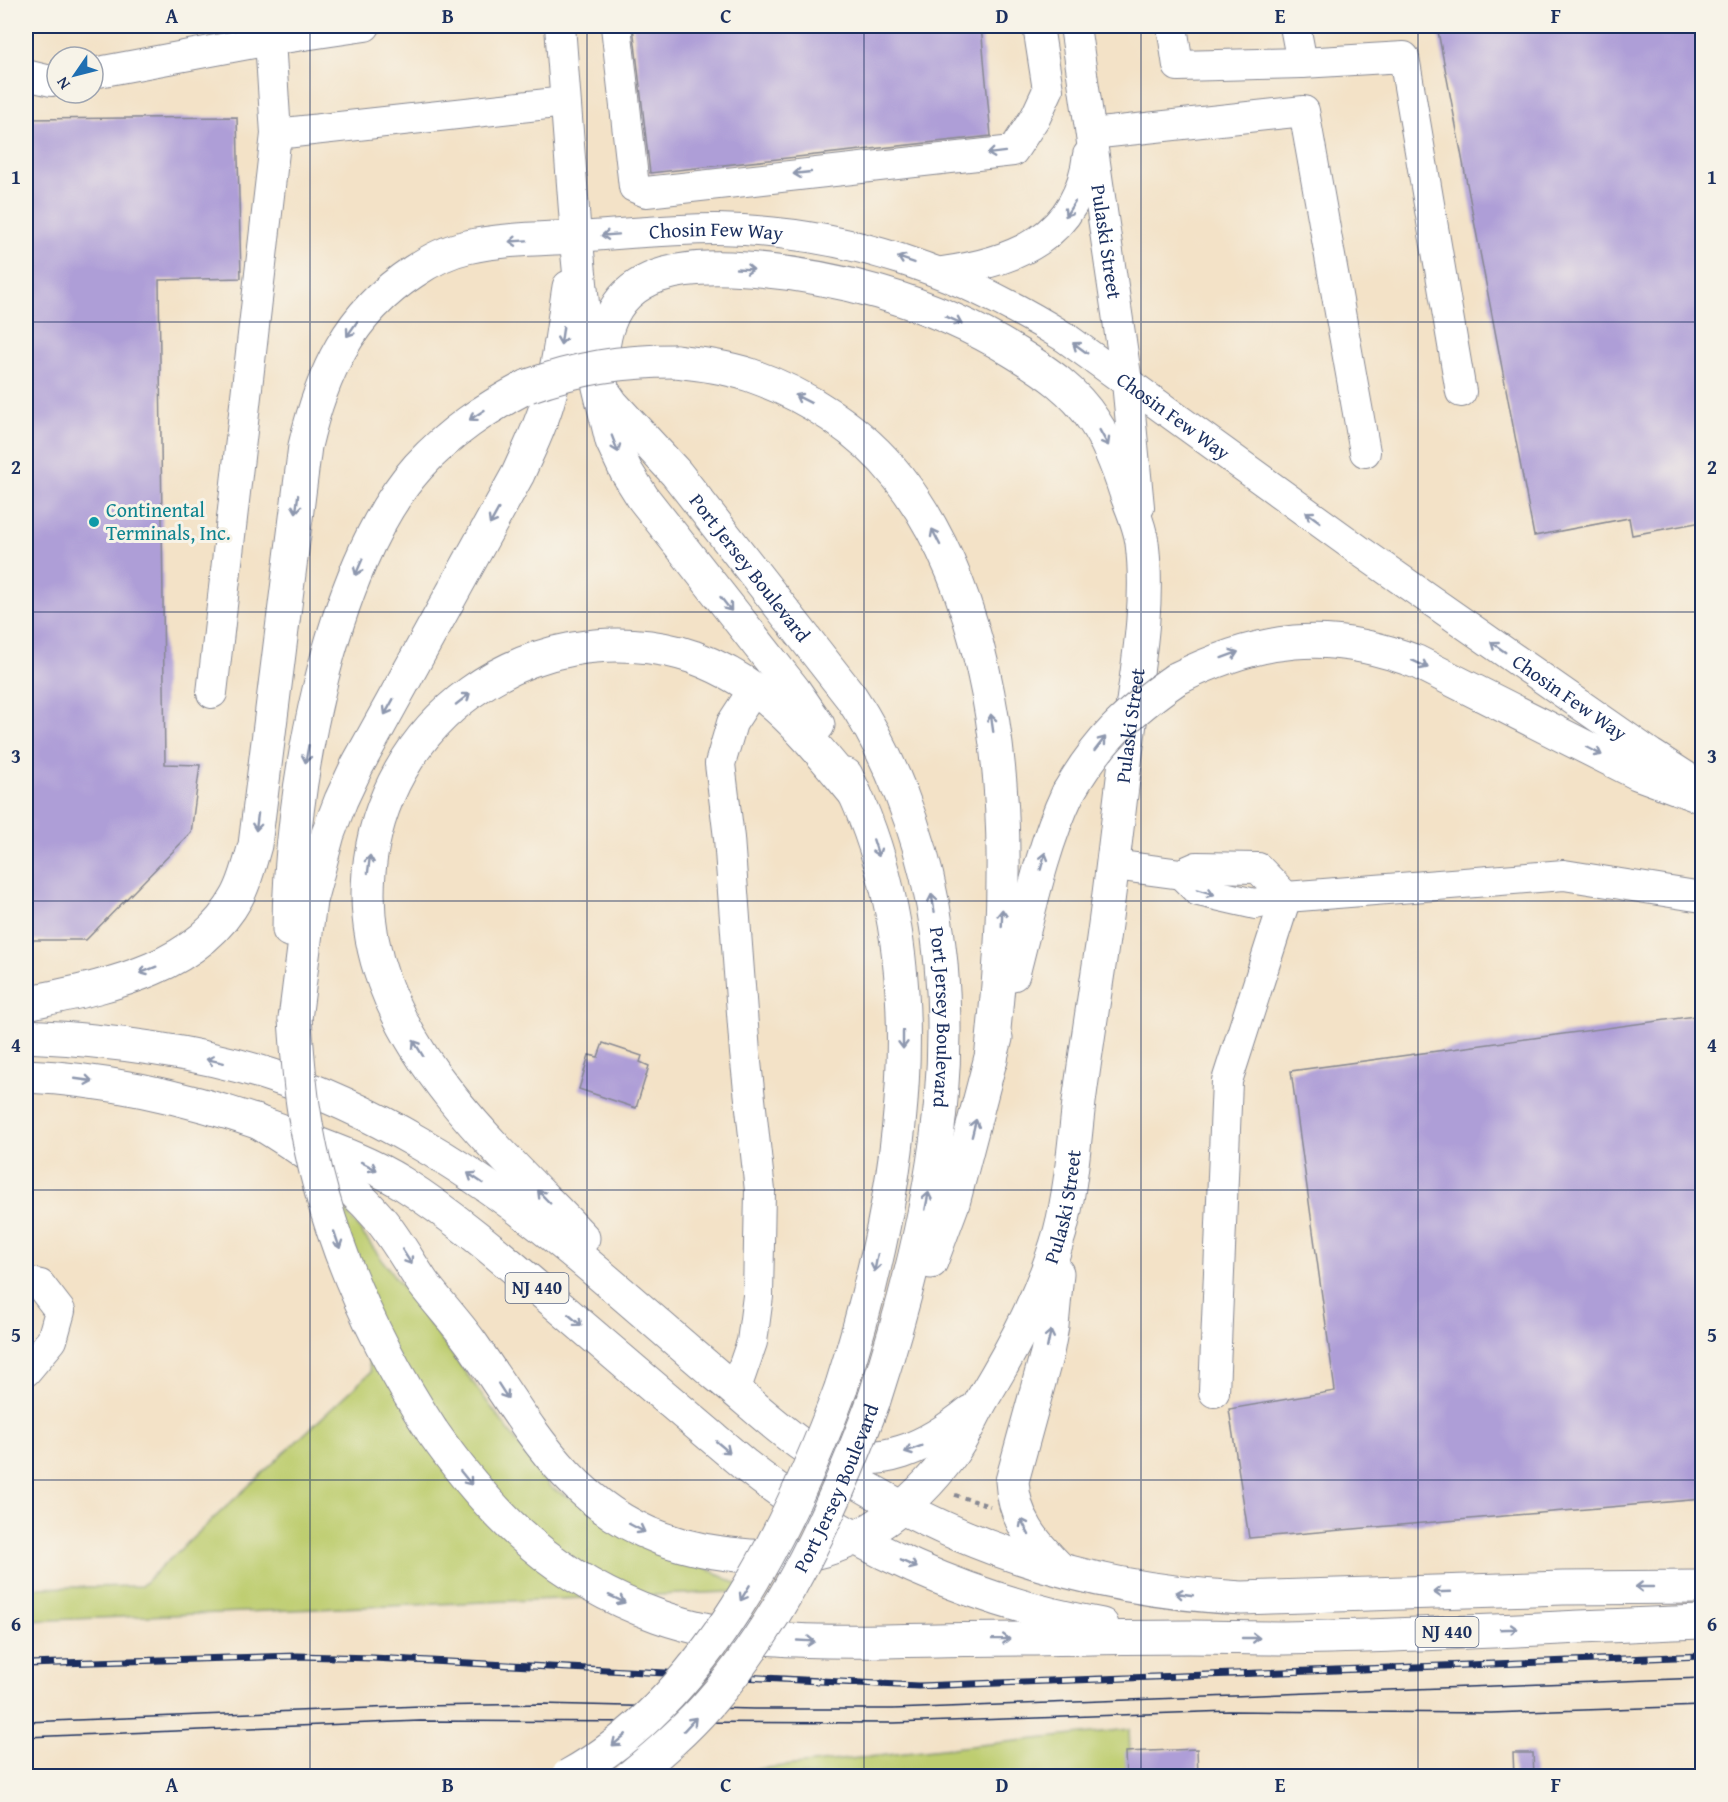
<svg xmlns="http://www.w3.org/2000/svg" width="1728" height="1802" font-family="'Gentium Book Plus',serif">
  <rect width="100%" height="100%" fill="#f7f3e8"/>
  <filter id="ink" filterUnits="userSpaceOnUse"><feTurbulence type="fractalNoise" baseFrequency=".0167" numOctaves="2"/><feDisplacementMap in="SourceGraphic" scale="12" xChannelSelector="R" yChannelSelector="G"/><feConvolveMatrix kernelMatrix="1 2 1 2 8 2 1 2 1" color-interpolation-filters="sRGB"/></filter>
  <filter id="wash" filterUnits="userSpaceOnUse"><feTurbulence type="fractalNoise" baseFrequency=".008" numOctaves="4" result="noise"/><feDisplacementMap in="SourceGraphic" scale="24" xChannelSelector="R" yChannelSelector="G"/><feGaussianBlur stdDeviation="1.35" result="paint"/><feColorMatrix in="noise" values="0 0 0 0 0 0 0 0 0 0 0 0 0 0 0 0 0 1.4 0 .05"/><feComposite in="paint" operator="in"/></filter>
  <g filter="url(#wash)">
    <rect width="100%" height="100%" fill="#f3e2c7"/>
    <g fill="#becd6f" stroke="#6c7e66" stroke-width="1.5">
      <path d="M330 1204 346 1211 551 1488 751 1591 26 1621V1588L141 1586 371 1372Z"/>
      <path d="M1129 1729 1131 1776H729V1772Z"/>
    </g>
    <g id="blocks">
      <g fill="#ae9ed7">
        <path d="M633 26H981L991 136 650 173Z"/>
        <path d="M1437 26H1702V522L1632 535 1629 518 1534 536Z"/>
        <path d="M237 117 241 278 159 280 165 764 200 765 191 833 86 940H26V119Z"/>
        <path d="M1702 1015V1499L1249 1538 1229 1409 1335 1391 1291 1071Z"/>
        <path d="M603 1043 642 1056 640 1062 649 1066 636 1108 579 1089 589 1055 598 1057Z"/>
        <path d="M1197 1749 1198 1776H1126L1125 1752Z"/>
        <path d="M1513 1753H1533L1534 1776H1514Z"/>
      </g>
    </g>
  </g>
  <g filter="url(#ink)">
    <use href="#blocks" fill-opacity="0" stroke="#878892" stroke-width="1.5"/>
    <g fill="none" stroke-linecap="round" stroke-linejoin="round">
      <g stroke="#878892" stroke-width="32">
        <g id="minor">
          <path id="s1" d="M560 26 576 237C623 234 670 229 717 229 846 231 958 270 1066 338L1360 551 1651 754 1702 787"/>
          <path d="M616 26 634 187 646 192 1013 151 1036 116 1048 90 1038 26"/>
          <path id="s2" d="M1075 26 1127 382 1139 507"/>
          <path d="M1172 26 1178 66 1302 63 1295 26"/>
          <path d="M1302 63 1404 57 1461 392"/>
          <path d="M93 73 270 40"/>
          <path d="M26 75 51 81 57 79"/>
          <path d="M276 134 270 40 365 26"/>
          <path d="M1091 134 1304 111 1365 452"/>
          <path d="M942 272C1015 262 1078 237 1088 155"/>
          <path d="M212 693 276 134 565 102"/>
          <path d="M1114 865 1181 874 1197 867 1258 868 1286 897"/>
          <path d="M1181 874 1198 891 1255 904 1286 897 1564 875 1702 897"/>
          <path d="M26 1282 40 1285 60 1311 52 1340 26 1371"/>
          <path d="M735 1391 752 1342 758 1296 760 1191 745 1053 729 838 720 764 732 723 754 689"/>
          <path d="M1214 1392 1227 1081 1286 897"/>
        </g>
      </g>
      <g stroke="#878892" stroke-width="35">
        <g id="highway">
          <path d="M576 237 585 329 612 441 626 471 643 498 794 690 818 725"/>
          <path d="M675 361C700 364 726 367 750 375 807 395 861 430 898 477 982 584 1005 747 1003 879 1003 939 997 1000 991 1060"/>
          <path id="s3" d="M603 391 612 404 676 473 851 697C872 728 887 759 901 794 980 993 938 1203 874 1400"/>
          <path d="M1176 679C1260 637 1328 628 1417 662L1637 773 1702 797"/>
          <path d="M289 930C289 798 328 567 418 467 450 432 486 408 528 386"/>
          <path d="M1013 974C1029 913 1041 850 1068 793"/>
          <path d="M26 1003C101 987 196 972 237 897 246 881 250 862 255 845L305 446C322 373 349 314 413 272 429 261 448 251 467 247 502 239 540 239 576 237"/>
          <path d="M295 1019 310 901 328 834 341 800 357 766 518 474C529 449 542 424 549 397 560 361 563 324 569 287"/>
          <path d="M26 1036C107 1040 192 1050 270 1075 323 1092 373 1116 421 1144 531 1207 623 1296 719 1377 746 1399 771 1423 799 1443 931 1540 1079 1590 1242 1598L1563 1588 1702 1587"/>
          <path d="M26 1076C120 1080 210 1103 299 1137 334 1150 370 1163 402 1183 457 1218 506 1261 555 1303 618 1357 682 1412 745 1465 847 1546 974 1602 1102 1625"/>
          <path id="s4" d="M256 1121C302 1149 344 1177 379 1218 396 1238 408 1261 423 1283 439 1304 457 1323 472 1344 526 1421 566 1503 660 1538 690 1549 719 1554 750 1556 768 1557 785 1558 802 1555 863 1545 915 1504 951 1455 964 1437 972 1417 983 1398 1015 1345 1043 1292 1060 1232 1071 1190 1074 1145 1079 1102 1086 1050 1094 998 1102 946 1112 877 1119 808 1128 738 1136 674 1150 608 1142 543 1140 526 1132 509 1126 493 1118 468 1109 443 1094 421 1074 390 1047 372 1016 353 931 300 831 273 730 268 684 266 627 272 609 323 601 343 602 367 601 388"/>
          <path d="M583 1238C509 1160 422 1085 384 982 330 836 418 677 573 649 612 642 655 644 693 657 769 685 805 734 855 794"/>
          <path d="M931 1262 953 1203 996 1038"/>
          <path d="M1057 1273 1052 1326 1047 1353 1012 1481C1014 1520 1034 1543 1060 1569"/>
          <path d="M841 1388C903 1194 941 965 846 775"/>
          <path d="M432 1431C493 1518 555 1579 658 1616 731 1642 808 1642 885 1641 934 1640 984 1639 1034 1639 1085 1638 1137 1637 1189 1637 1221 1637 1252 1638 1284 1638 1423 1636 1563 1627 1702 1622"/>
          <path d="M825 1451C881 1470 927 1447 970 1412"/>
        </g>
      </g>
      <path stroke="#878892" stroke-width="4" stroke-dasharray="4.5 4.5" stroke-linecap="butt" d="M955 1495 990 1506"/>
      <use href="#minor" stroke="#fff" stroke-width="30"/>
      <use href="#highway" stroke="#fff" stroke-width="33"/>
      <g stroke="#1b2f5e" stroke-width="1.5">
        <path d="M26 1722 420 1706 541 1704 754 1709H893L1702 1678"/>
        <path d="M26 1737 420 1721 894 1723 1229 1711 1491 1713 1702 1706"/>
      </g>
      <g stroke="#1b2f5e" stroke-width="7">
        <path id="rail" d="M26 1664 297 1656 373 1658 918 1686 1702 1656"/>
      </g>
      <use href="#rail" stroke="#f7f3e8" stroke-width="4.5" stroke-dasharray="14" stroke-linecap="butt"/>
      <g stroke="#878892" stroke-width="35" stroke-linecap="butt">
        <g id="highway-bridge">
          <path d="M528 386C578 368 621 361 675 361"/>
          <path d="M1068 793C1098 741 1127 713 1176 679"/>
          <path d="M295 1019C297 1047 299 1077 303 1105 320 1222 368 1333 432 1431"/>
          <path d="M568 1776C707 1699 788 1531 841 1388"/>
          <path id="s5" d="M631 1776C659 1753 686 1730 710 1702 786 1615 834 1507 874 1400"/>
        </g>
      </g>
      <use href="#highway-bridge" stroke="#fff" stroke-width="33"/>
    </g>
    <defs><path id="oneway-shaft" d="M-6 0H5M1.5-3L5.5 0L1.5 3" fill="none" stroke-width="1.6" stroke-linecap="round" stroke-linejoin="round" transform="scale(1.5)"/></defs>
    <g stroke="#8d97ae">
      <use href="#oneway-shaft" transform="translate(996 153) rotate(173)"/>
      <use href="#oneway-shaft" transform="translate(802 173) rotate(174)"/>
      <use href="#oneway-shaft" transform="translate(1070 209) rotate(122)"/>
      <use href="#oneway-shaft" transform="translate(610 235) rotate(176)"/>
      <use href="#oneway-shaft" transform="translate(518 241) rotate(176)"/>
      <use href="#oneway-shaft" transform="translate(906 260) rotate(-161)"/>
      <use href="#oneway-shaft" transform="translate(745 269) rotate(3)"/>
      <use href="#oneway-shaft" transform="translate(954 320) rotate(24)"/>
      <use href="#oneway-shaft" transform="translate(352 329) rotate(125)"/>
      <use href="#oneway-shaft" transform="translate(562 336) rotate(98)"/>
      <use href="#oneway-shaft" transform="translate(1080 348) rotate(-144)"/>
      <use href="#oneway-shaft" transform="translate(803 399) rotate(-153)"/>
      <use href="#oneway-shaft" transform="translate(477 415) rotate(147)"/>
      <use href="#oneway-shaft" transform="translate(1104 438) rotate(61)"/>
      <use href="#oneway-shaft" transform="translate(615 444) rotate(69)"/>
      <use href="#oneway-shaft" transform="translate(297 504) rotate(97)"/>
      <use href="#oneway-shaft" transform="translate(494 517) rotate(119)"/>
      <use href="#oneway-shaft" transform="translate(1313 517) rotate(-144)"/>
      <use href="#oneway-shaft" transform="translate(936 537) rotate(-117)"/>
      <use href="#oneway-shaft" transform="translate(359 567) rotate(113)"/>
      <use href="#oneway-shaft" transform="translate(726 604) rotate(52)"/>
      <use href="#oneway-shaft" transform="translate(1498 647) rotate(-145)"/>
      <use href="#oneway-shaft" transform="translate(1230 655) rotate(-20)"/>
      <use href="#oneway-shaft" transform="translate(1420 664) rotate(25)"/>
      <use href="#oneway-shaft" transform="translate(463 699) rotate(-38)"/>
      <use href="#oneway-shaft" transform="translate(389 707) rotate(119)"/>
      <use href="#oneway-shaft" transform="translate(992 723) rotate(-98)"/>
      <use href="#oneway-shaft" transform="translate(1100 744) rotate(-52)"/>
      <use href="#oneway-shaft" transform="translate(1594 751) rotate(27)"/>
      <use href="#oneway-shaft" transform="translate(307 754) rotate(100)"/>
      <use href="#oneway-shaft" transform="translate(257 822) rotate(97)"/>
      <use href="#oneway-shaft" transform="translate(876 848) rotate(72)"/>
      <use href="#oneway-shaft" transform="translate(1043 861) rotate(-75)"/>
      <use href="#oneway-shaft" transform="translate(369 864) rotate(-83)"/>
      <use href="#oneway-shaft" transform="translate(1206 892) rotate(17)"/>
      <use href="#oneway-shaft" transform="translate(933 903) rotate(-100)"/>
      <use href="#oneway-shaft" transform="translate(1002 918) rotate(-88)"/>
      <use href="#oneway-shaft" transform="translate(148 970) rotate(158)"/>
      <use href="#oneway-shaft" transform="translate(903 1040) rotate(90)"/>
      <use href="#oneway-shaft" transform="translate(418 1048) rotate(-122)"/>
      <use href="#oneway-shaft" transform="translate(215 1061) rotate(-168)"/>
      <use href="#oneway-shaft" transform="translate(84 1080) rotate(8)"/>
      <use href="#oneway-shaft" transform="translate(974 1128) rotate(-76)"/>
      <use href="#oneway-shaft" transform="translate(369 1166) rotate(27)"/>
      <use href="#oneway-shaft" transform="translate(475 1178) rotate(-146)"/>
      <use href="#oneway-shaft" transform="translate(544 1197) rotate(-134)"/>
      <use href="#oneway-shaft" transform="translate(927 1201) rotate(-79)"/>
      <use href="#oneway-shaft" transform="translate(337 1240) rotate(71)"/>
      <use href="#oneway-shaft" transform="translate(407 1257) rotate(57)"/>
      <use href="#oneway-shaft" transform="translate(876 1263) rotate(101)"/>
      <use href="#oneway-shaft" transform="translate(575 1320) rotate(40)"/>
      <use href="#oneway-shaft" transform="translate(1049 1339) rotate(-78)"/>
      <use href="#oneway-shaft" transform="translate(503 1391) rotate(57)"/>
      <use href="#oneway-shaft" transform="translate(723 1447) rotate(40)"/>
      <use href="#oneway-shaft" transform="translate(913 1449) rotate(159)"/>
      <use href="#oneway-shaft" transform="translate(466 1478) rotate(51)"/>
      <use href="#oneway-shaft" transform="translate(1025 1527) rotate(-117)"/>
      <use href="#oneway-shaft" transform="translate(637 1528) rotate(28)"/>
      <use href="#oneway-shaft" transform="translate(909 1564) rotate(24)"/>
      <use href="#oneway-shaft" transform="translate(1644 1587) rotate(180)"/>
      <use href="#oneway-shaft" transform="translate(1442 1592) rotate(178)"/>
      <use href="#oneway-shaft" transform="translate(745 1593) rotate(121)"/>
      <use href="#oneway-shaft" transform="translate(1184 1594) rotate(-172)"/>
      <use href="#oneway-shaft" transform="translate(617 1599) rotate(25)"/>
      <use href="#oneway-shaft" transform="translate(1509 1629) rotate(-2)"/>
      <use href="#oneway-shaft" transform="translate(1251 1638)"/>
      <use href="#oneway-shaft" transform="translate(1001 1639) rotate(-1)"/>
      <use href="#oneway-shaft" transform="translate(806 1641) rotate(3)"/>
      <use href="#oneway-shaft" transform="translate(690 1724) rotate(-47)"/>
      <use href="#oneway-shaft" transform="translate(619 1740) rotate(140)"/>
    </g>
  </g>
  <path fill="none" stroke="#1b2f5e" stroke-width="1.5" stroke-opacity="0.55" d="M310 26V1776M587 26V1776M864 26V1776M1141 26V1776M1418 26V1776M26 322H1702M26 612H1702M26 901H1702M26 1190H1702M26 1480H1702"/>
  <circle fill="#0f9aa8" stroke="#f7f3e8" stroke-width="2" cx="94" cy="522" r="6"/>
  <g text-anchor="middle" stroke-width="6" stroke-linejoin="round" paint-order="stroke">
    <g fill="#f7f3e8" stroke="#5d6a87" stroke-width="1.5">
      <rect x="505.5" y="1273" width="63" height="30" rx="4.5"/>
      <rect x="1415.5" y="1617" width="63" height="30" rx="4.5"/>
    </g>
    <g font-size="18" font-weight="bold" fill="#1b2f5e">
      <text x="537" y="1294">NJ 440</text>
      <text x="1447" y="1638">NJ 440</text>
    </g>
    <g font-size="20" fill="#1b2f5e" stroke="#f7f3e8">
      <text dy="7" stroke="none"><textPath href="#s1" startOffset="352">Chosin Few Way</textPath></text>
      <text dy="7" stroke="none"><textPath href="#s2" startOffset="218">Pulaski Street</textPath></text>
      <text dy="7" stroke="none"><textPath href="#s1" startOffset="856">Chosin Few Way</textPath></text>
      <text dy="7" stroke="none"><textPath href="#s3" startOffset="230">Port Jersey Boulevard</textPath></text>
      <text dy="7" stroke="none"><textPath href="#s1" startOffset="1342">Chosin Few Way</textPath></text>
      <text dy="7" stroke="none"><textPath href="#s4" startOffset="1678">Pulaski Street</textPath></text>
      <text dy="7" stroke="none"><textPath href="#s3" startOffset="732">Port Jersey Boulevard</textPath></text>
      <text dy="7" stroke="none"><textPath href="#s4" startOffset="1192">Pulaski Street</textPath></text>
      <text dy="7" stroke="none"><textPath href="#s5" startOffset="358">Port Jersey Boulevard</textPath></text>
    </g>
    <g font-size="20" fill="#0d838f" stroke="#f7f3e8" text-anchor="start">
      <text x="106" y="517">Continental<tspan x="106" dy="23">Terminals, Inc.</tspan></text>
    </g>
  </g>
  <rect width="1728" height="1802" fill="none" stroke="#f7f3e8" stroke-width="66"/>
  <g transform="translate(75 75) rotate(235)"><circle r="28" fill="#f7f3e8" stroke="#9fa5b1" stroke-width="1.5"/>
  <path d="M0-4.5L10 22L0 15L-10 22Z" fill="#1f6fb2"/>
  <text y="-9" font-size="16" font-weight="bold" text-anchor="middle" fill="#1b2f5e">N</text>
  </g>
  <rect x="33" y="33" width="1662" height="1736" fill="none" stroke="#1b2f5e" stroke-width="2"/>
  <g font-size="20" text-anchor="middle" font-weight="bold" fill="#1b2f5e">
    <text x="172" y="23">A</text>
    <text x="448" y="23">B</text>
    <text x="726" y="23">C</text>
    <text x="1002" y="23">D</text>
    <text x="1280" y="23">E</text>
    <text x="1556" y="23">F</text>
    <text x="16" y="184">1</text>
    <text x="1712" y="184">1</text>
    <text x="16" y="474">2</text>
    <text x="1712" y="474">2</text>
    <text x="16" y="763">3</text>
    <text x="1712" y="763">3</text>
    <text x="16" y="1052">4</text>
    <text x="1712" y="1052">4</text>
    <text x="16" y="1342">5</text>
    <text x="1712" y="1342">5</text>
    <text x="16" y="1631">6</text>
    <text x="1712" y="1631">6</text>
    <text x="172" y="1792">A</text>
    <text x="448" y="1792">B</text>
    <text x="726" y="1792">C</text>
    <text x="1002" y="1792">D</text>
    <text x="1280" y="1792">E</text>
    <text x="1556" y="1792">F</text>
  </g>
</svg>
